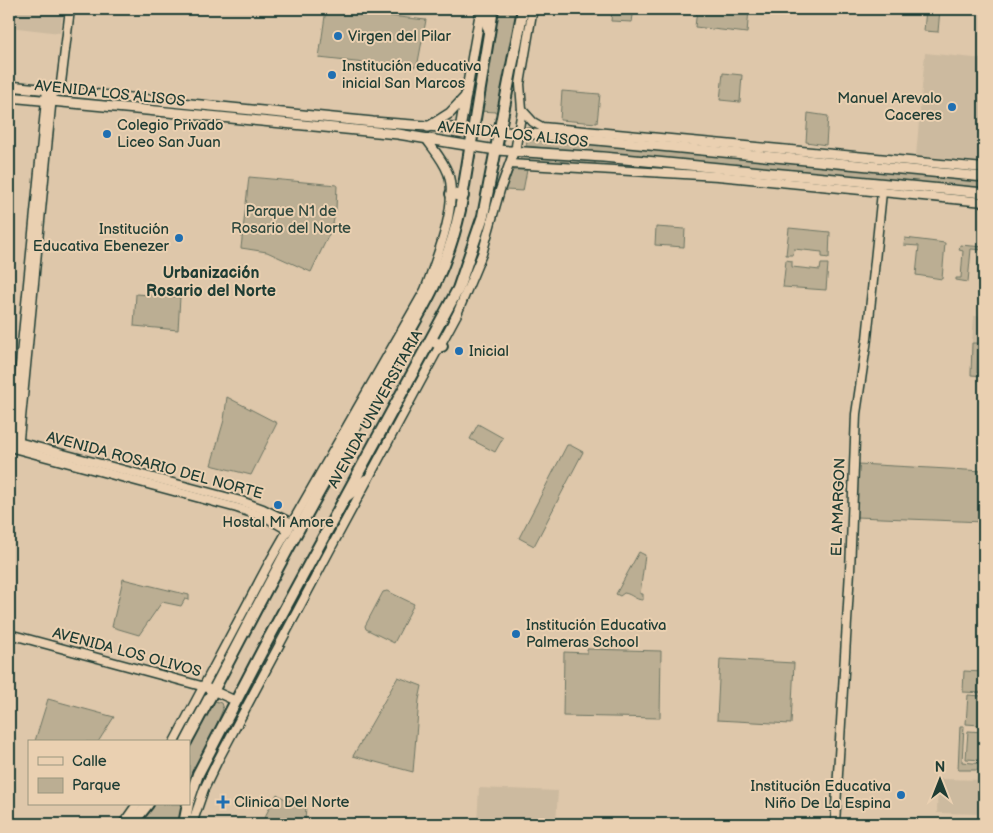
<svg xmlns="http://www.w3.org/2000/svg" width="993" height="833" font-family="'Balsamiq Sans',sans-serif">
  <rect width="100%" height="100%" fill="#dec7aa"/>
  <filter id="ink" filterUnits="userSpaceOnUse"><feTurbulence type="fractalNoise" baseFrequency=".02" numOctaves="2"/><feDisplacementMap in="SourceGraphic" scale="10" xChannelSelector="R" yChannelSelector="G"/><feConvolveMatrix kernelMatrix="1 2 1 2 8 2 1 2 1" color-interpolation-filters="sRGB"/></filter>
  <g filter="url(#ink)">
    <g fill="#ccba9f">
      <path d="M11 9H63L60 33 9 27Z"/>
      <path d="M925 53 984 59V162L916 156Z"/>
      <path d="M974 316H984V343L972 342Z"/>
      <path d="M938 779 984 780V814L937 813Z"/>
      <path d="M479 788 558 791 556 824H477Z"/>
    </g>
    <g fill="#bbae93" stroke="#6d7664">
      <path d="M326 9 426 20 418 62 416 66 411 68 319 58Z"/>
      <path d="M495 9H520L497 112 478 111Z"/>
      <path d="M612 9H634L632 22 611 21Z"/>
      <path d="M697 9H749L747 33 695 27Z"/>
      <path d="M926 9H940L938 32 924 31Z"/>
      <path d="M723 73 742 75 740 102 720 100Z"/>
      <path d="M562 91 600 94 597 123 560 120Z"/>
      <path d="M808 113 828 116 826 145 806 142Z"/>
      <path d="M528 136 984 180V188L526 146Z"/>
      <path d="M525 152 595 159V165L518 163Z"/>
      <path d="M513 170H527L523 191 505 190Z"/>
      <path d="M249 177 337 185 336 210 332 228 311 272 267 252 241 248Z"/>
      <path d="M656 227 685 229 684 247 655 245Z"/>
      <path d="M789 228 830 232 829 258 822 257V252L794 249 793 255H786Z"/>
      <path d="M905 238 945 243 942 279 916 275 919 246 904 245Z"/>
      <path d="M960 245 984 247V250L971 249 968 282 956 280V278H961L963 251 959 250Z"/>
      <path d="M786 260 792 261V267L820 270 821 264H828L826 290 783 287Z"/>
      <path d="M136 294 180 297 178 330 134 326Z"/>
      <path d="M972 343H978L977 373H984V376L971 375Z"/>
      <path d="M227 397 277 423 251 475 211 465 224 420Z"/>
      <path d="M478 424 503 438 495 452 470 439Z"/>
      <path d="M567 445H570L583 452 534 546 519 538Z"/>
      <path d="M858 464 984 471V522L856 517Z"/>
      <path d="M639 552 645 555 640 594H643V600C635 600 632 594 624 593L620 596 616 594Z"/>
      <path d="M123 579 189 595V600L185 599 181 606 162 602 139 635 112 627Z"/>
      <path d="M387 591 414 604 394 643 366 629 365 626 383 592Z"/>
      <path d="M587 649 661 651 660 718 563 716 564 652 587 653Z"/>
      <path d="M720 659 794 663 791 724 717 720Z"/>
      <path d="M964 671 984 672V693L963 692Z"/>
      <path d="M398 677 422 686 419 700 413 772 353 756Z"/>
      <path d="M968 695 982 696 980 725 966 724Z"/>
      <path d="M48 699 114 717 98 742 35 741Z"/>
      <path d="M215 701 221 703 223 709 189 791V750L212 702Z"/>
      <path d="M960 726H964L962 762 984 764V770H958Z"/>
      <path d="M968 731 984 732 982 760 966 759Z"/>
      <path d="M277 794 285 799 306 805 305 824H261Z"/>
      <path d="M154 804H183L178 824H140Z"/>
    </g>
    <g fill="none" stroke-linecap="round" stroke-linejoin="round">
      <g stroke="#1f3d34" stroke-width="11">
        <g id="tertiary">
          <path d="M532 13 520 84 522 110 533 122 542 127 984 168"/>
          <path d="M510 164 718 176 984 202"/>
          <path d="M14 441 241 501 263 509 292 523"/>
          <path d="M12 447 47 90"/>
          <path d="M13 448 237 508 267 518 288 530"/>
          <path d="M18 449 52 96 61 83 70 9"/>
          <path d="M9 634 205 687 236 701"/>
          <path d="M174 742 269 563 425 290C436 260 459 204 448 173 443 160 434 150 427 140"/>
          <path d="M123 824 137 804"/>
          <path d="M192 824 204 789 217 762 333 544 457 314 482 254 500 190 516 146 522 110"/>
          <path d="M835 824 850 571 856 414 867 339 882 192"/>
        </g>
      </g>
      <g stroke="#1f3d34" stroke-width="12">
        <g id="secondary">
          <path d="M532 13 533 9"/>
          <path d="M9 86 373 122 533 134 984 177"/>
          <path d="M9 97 398 134 496 150 603 157 984 193"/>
          <path d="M428 127 450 113 465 97"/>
          <path d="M460 129 481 9"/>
        </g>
      </g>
      <g stroke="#1f3d34" stroke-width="14">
        <g id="primary">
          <path d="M482 9 488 27"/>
          <path d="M451 194 463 196"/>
          <path d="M431 340 442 346"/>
          <path d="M347 496 366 480"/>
          <path d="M186 742C235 651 281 558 332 469 350 437 367 405 385 373 418 317 446 275 460 210L493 9"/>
          <path d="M189 801 198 774 263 649 458 289 483 216 523 9"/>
          <path d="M132 824 148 804"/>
          <path d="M184 824 188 804"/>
        </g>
      </g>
      <use href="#tertiary" stroke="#ead0b1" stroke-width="8"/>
      <use href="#secondary" stroke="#ead0b1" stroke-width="9"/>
      <use href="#primary" stroke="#ead0b1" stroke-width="10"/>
    </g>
  </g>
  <g fill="#1f6fb2" stroke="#ead0b1" stroke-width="2">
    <circle cx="338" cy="36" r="5"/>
    <circle cx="332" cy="75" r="5"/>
    <circle cx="952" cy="107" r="5"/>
    <circle cx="107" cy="134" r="5"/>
    <circle cx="179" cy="238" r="5"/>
    <circle cx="459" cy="351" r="5"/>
    <circle cx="278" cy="505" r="5"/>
    <circle cx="516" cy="634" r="5"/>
    <circle cx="901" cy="795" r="5"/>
    <path d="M220.5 794.5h5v5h5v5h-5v5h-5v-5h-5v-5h5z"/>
  </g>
  <g text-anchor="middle" stroke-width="4" stroke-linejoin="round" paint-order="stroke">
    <g font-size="15" fill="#1f3d34" stroke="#ead0b1" text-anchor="start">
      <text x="348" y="41">Virgen del Pilar</text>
      <text x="342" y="71">Institución educativa<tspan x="342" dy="17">inicial San Marcos</tspan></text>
      <text x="942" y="103" text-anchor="end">Manuel Arevalo<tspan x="942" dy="17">Caceres</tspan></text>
      <text x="117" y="130">Colegio Privado<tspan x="117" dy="17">Liceo San Juan</tspan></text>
      <text x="169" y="234" text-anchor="end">Institución<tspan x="169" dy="17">Educativa Ebenezer</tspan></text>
      <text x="469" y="356">Inicial</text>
      <text x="278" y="527" text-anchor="middle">Hostal Mi Amore</text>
      <text x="526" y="630">Institución Educativa<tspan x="526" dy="17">Palmeras School</tspan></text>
      <text x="891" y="791" text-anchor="end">Institución Educativa<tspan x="891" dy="17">Niño De La Espina</tspan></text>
      <text x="234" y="807">Clinica Del Norte</text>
    </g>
    <g font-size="15" fill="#1f3d34" stroke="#ead0b1">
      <text transform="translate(110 93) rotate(6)" y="5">AVENIDA LOS ALISOS</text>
      <text transform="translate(513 134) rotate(6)" y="5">AVENIDA LOS ALISOS</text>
      <text transform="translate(375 409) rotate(-61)" y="5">AVENIDA UNIVERSITARIA</text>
      <text transform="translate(155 465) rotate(15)" y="5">AVENIDA ROSARIO DEL NORTE</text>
      <text transform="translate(838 507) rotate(-88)" y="5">EL AMARGON</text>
      <text transform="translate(127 652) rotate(15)" y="5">AVENIDA LOS OLIVOS</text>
    </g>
    <g font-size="15" fill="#2f483e" stroke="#ead0b1">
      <text x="291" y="216">Parque N1 de<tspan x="291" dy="17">Rosario del Norte</tspan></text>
    </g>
    <g font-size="16" font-weight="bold" fill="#1f3d34" stroke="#ead0b1">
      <text x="211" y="278">Urbanización<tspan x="211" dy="18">Rosario del Norte</tspan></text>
    </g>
  </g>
  <rect width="993" height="833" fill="none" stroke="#ead0b1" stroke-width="30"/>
  <rect x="15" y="15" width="963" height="803" fill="none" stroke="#1f3d34" stroke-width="2" filter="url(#ink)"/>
  <rect x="28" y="740" width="162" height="65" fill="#ead0b1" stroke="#99957f"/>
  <rect x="38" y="757" width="25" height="8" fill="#ead0b1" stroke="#99957f"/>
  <text x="72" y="766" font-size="15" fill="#1f3d34">Calle</text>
  <rect x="38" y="778" width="25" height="15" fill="#bbae93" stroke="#99957f"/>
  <text x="72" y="790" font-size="15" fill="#1f3d34">Parque</text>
  <g transform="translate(940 780)" stroke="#ead0b1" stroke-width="4" paint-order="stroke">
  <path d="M0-4L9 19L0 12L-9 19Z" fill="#1f3d34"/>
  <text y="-8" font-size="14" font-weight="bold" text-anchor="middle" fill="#1f3d34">N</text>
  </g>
</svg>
